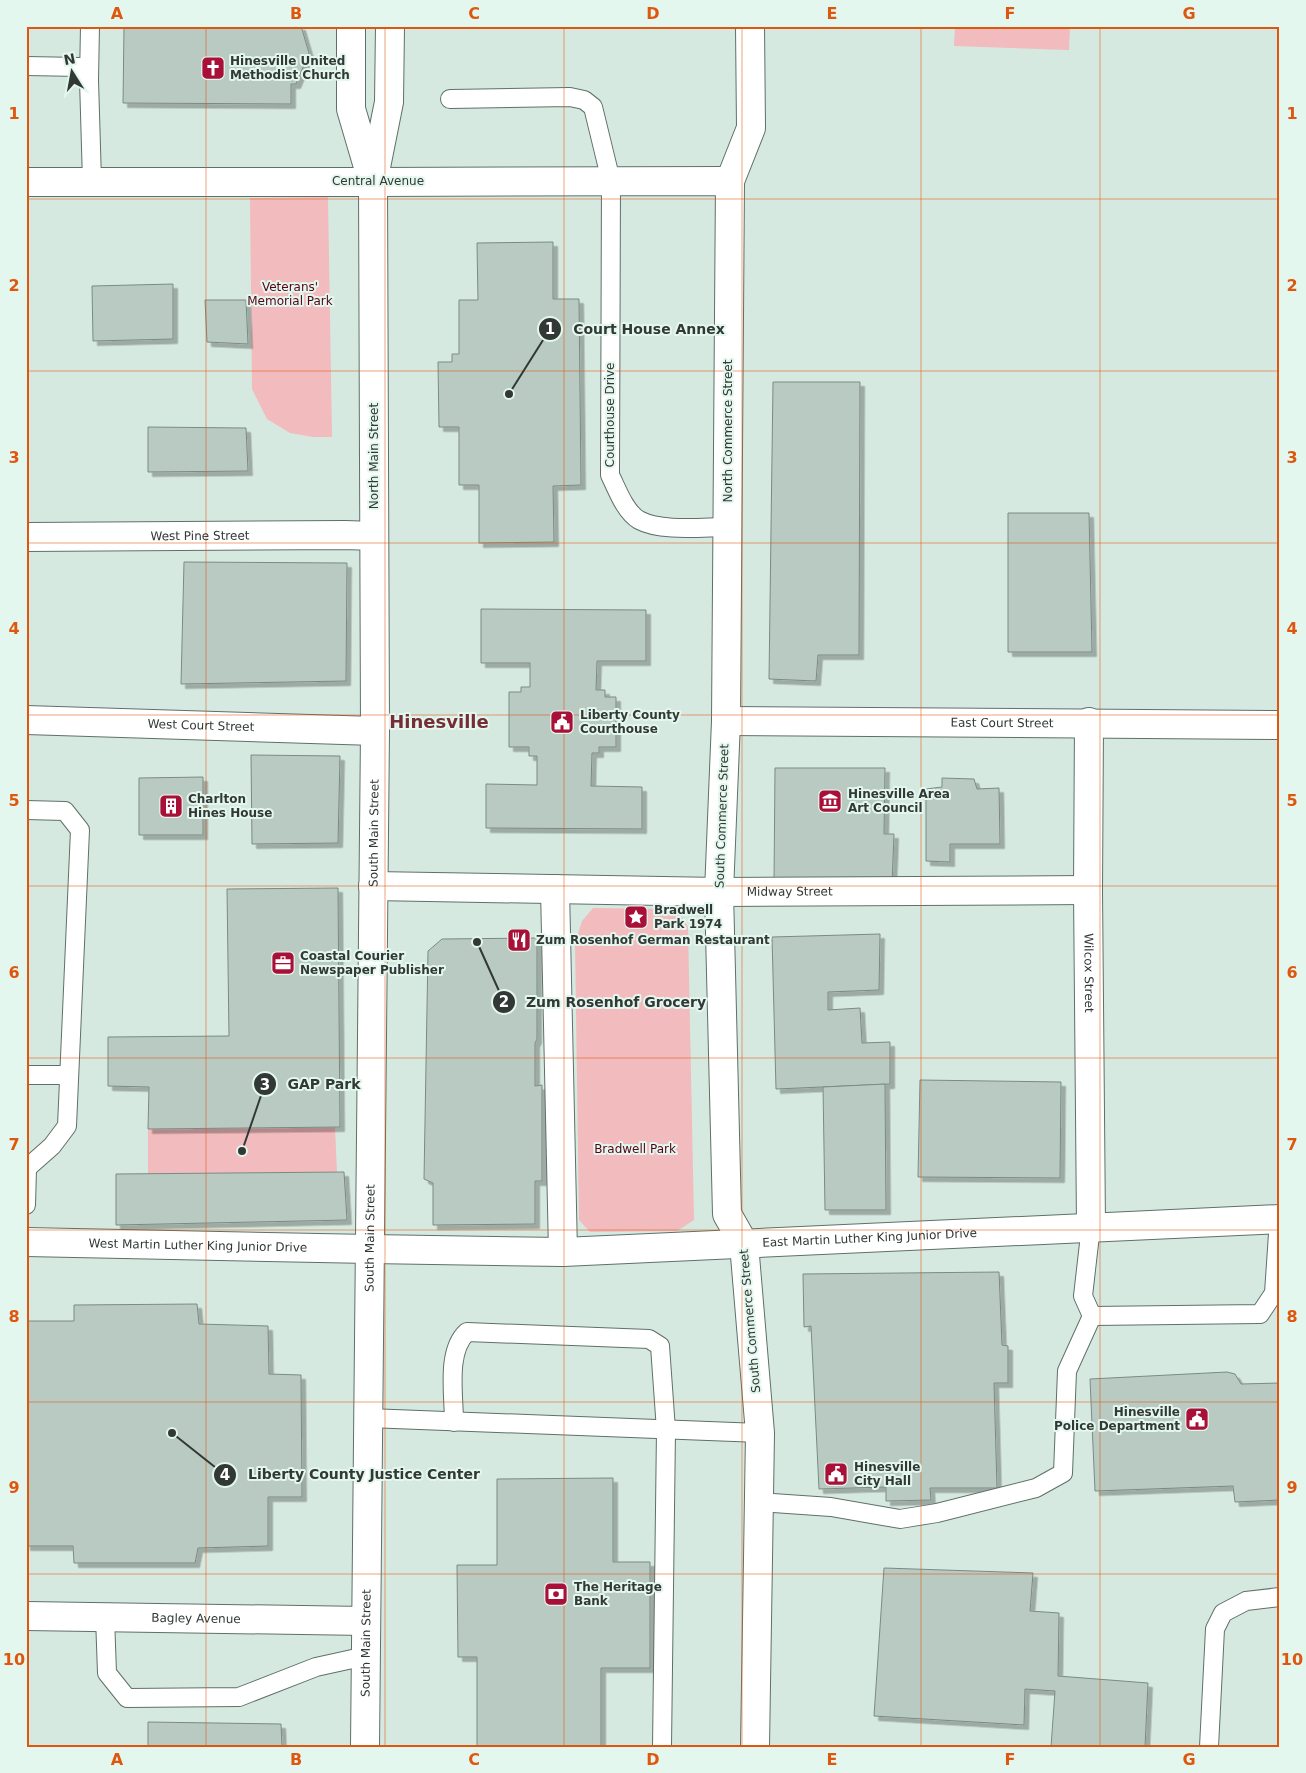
<svg xmlns="http://www.w3.org/2000/svg" width="1306" height="1773" font-family="'DejaVu Sans',sans-serif">
  <defs>
    <filter id="shadow"><feDropShadow dx="4.5" dy="4.5" stdDeviation="0" flood-color="#0004"/></filter>
  </defs>
  <rect width="100%" height="100%" fill="#d6e9e0"/>
  <g fill="#f2bbbd">
    <path d="M955 26H1070L1069 50 954 46Z"/>
    <path d="M328 197 332 437H313L290 433 267 419 252 389 250 198Z"/>
    <path d="M593 908 677 909 688 927 694 1220 677 1231 590 1232 579 1220 575 943 582 921Z"/>
    <path d="M335 1127 337 1172 148 1174V1129Z"/>
  </g>
  <g fill="#b8cac2" stroke="#7a8b83" filter="url(#shadow)">
    <path d="M124 26H301L309 53 296 84H291V104L123 103Z"/>
    <path d="M553 242V299H579L581 485 553 486 554 542 479 543V485H459V427H439L438 362H452V354H459V300H478L477 243Z"/>
    <path d="M173 284V339L93 341 92 286Z"/>
    <path d="M205 300H246L248 344 207 342Z"/>
    <path d="M773 382H860L859 655H818L816 681 769 679Z"/>
    <path d="M148 427 246 428 248 471 148 472Z"/>
    <path d="M1008 513H1089L1092 652H1008Z"/>
    <path d="M184 562 347 563 346 681 181 684Z"/>
    <path d="M481 609 646 610V661H597L596 690H605V697H616V747H599V753H592L591 786 642 787V829L486 828V784L537 785V756H529V747H509V692H521V687H530V663H481Z"/>
    <path d="M251 755 340 756 338 843 252 844Z"/>
    <path d="M775 768H885L884 834H894L892 885 774 882Z"/>
    <path d="M203 777V835H139V778Z"/>
    <path d="M942 778 974 779 977 789 999 788 1000 844H950V862L926 861V789L942 787Z"/>
    <path d="M338 888 340 1127 148 1129 149 1087 108 1086V1037L229 1036 227 889Z"/>
    <path d="M880 934 879 990 828 992V1010L860 1008 862 1043 890 1042V1084L776 1089 772 937Z"/>
    <path d="M537 938V1039L535 1043V1086L542 1085V1181H535V1224L433 1225V1183L424 1179 428 951 442 939Z"/>
    <path d="M920 1080 1061 1082 1060 1178 918 1177Z"/>
    <path d="M885 1084 886 1210H825L823 1087Z"/>
    <path d="M344 1172 347 1220 116 1225V1174Z"/>
    <path d="M999 1272 1002 1345 1008 1346V1383H994L997 1488H930L931 1500 886 1501V1487L819 1489 811 1326 804 1327 803 1274Z"/>
    <path d="M197 1304 199 1324 268 1326 269 1374 301 1375 302 1497H268V1546L198 1548 195 1563H74L73 1546H26V1321H74V1305Z"/>
    <path d="M1227 1372 1235 1374 1241 1384 1280 1383V1500L1235 1502 1233 1486 1095 1491 1090 1379Z"/>
    <path d="M613 1478V1562H650V1668H601V1747H477V1657H458L457 1565H497V1479Z"/>
    <path d="M884 1568 1033 1573 1030 1611 1059 1613 1058 1676 1148 1683 1145 1747H1051L1055 1691 1025 1689 1024 1725 874 1716Z"/>
    <path d="M148 1722 281 1724 282 1747H148Z"/>
  </g>
  <g fill="none" stroke-linecap="round" stroke-linejoin="round">
    <g stroke="#5f7068" stroke-width="20">
      <g id="service">
        <path d="M26 66 81 67 89 80 92 181"/>
        <path d="M89 80 90 26"/>
        <path d="M450 99 570 97 584 100 593 107 611 181 610 475C617 489 625 512 639 520 661 532 703 527 727 527"/>
        <path d="M26 810 65 811 80 830 67 1126 52 1146 26 1169"/>
        <path d="M26 1075H69"/>
        <path d="M26 1205 27 1169"/>
        <path d="M1091 1226 1083 1296 1092 1316 1260 1314 1274 1293 1279 1219"/>
        <path d="M368 1418 760 1433"/>
        <path d="M454 1422C454 1395 446 1351 467 1332L649 1339 660 1346 666 1430 662 1747"/>
        <path d="M759 1502 831 1507 900 1519 937 1513 1036 1488 1063 1473 1067 1371 1092 1316"/>
        <path d="M105 1617 107 1673 127 1698 239 1697 316 1667 366 1656"/>
        <path d="M1209 1747 1215 1629 1223 1613 1246 1601 1280 1597"/>
      </g>
    </g>
    <g stroke="#5f7068" stroke-width="30">
      <g id="minor">
        <path d="M730 181 751 128 750 26"/>
        <path d="M26 182H373"/>
        <path id="s1" d="M26 537 345 535 374 536"/>
        <path id="s2" d="M26 720 375 731"/>
        <path id="s3" d="M1089 722 1088 890 1091 1226"/>
        <path d="M555 889 563 1252"/>
        <path id="s4" d="M26 1242 370 1249"/>
        <path id="s5" d="M26 1616 366 1621"/>
        <path id="s6" d="M755 1747 760 1433 744 1244 727 1214 719 892 1088 890"/>
      </g>
    </g>
    <g stroke="#5f7068" stroke-width="30">
      <g id="tertiary">
        <path d="M373 182 730 181 726 721 719 892 373 886"/>
        <path id="s7" d="M726 721 1280 725"/>
        <path id="s8" d="M370 1249 563 1252 1280 1219"/>
      </g>
    </g>
    <g stroke="#5f7068" stroke-width="30">
      <g id="secondary">
        <path d="M351 26V109L371 177"/>
        <path id="s9" d="M365 1747 375 731 373 182 389 102 390 26"/>
      </g>
    </g>
    <use href="#service" stroke="#fff" stroke-width="18"/>
    <use href="#minor" stroke="#fff" stroke-width="28"/>
    <use href="#tertiary" stroke="#fff" stroke-width="28"/>
    <use href="#secondary" stroke="#fff" stroke-width="28"/>
  </g>
  <path fill="none" stroke="#df570e" stroke-width="1" stroke-opacity="0.55" d="M206 26V1747M385 26V1747M564 26V1747M742 26V1747M921 26V1747M1100 26V1747M26 199H1280M26 371H1280M26 543H1280M26 715H1280M26 886H1280M26 1058H1280M26 1230H1280M26 1402H1280M26 1574H1280"/>
  <defs>
    <g id="church-square" transform="scale(1.25)"><rect x="-9" y="-9" width="18" height="18" rx="4" fill="#a81037" stroke="#e4f7ee"/><path d="M-1.2-6h2.4v3.5h3.3v2.4h-3.3V6h-2.4V-.1h-3.3v-2.4h3.3Z" fill="#fff"/></g>
    <g id="civic-square" transform="scale(1.25)"><rect x="-9" y="-9" width="18" height="18" rx="4" fill="#a81037" stroke="#e4f7ee"/><path d="M-.6-6.5H3V-4.5H.6V-3L4-1V1h2V6H-6V1h2V-1L-.6-3ZM-1.2 2.5V6h2.4V2.5Z" fill="#fff"/></g>
    <g id="museum-square" transform="scale(1.25)"><rect x="-9" y="-9" width="18" height="18" rx="4" fill="#a81037" stroke="#e4f7ee"/><path d="M0-6L6-3V-2H-6V-3ZM-5-1h2V3h-2ZM-1-1h2V3h-2ZM3-1h2V3H3ZM-6 4H6V6H-6Z" fill="#fff"/></g>
    <g id="building-square" transform="scale(1.25)"><rect x="-9" y="-9" width="18" height="18" rx="4" fill="#a81037" stroke="#e4f7ee"/><path d="M-4-6H4V6H1V3H-1V6H-4ZM-2.5-4.3h1.7v1.8h-1.7ZM.8-4.3h1.7v1.8H.8ZM-2.5-1h1.7V.8h-1.7ZM.8-1h1.7V.8H.8Z" fill="#fff"/></g>
    <g id="sight-square" transform="scale(1.25)"><rect x="-9" y="-9" width="18" height="18" rx="4" fill="#a81037" stroke="#e4f7ee"/><path d="M0-6L1.8-2.2L6-1.7L2.9 1.2L3.7 5.4L0 3.3L-3.7 5.4L-2.9 1.2L-6-1.7L-1.8-2.2Z" fill="#fff"/></g>
    <g id="restaurant-square" transform="scale(1.25)"><rect x="-9" y="-9" width="18" height="18" rx="4" fill="#a81037" stroke="#e4f7ee"/><path d="M-5-6h1v4h1v-4h1v4h1v-4h1v5L-1.5 .5V6h-2V.5L-5-1ZM5-6V6H3V1.5H1.5Q1.5-4 5-6Z" fill="#fff"/></g>
    <g id="office-square" transform="scale(1.25)"><rect x="-9" y="-9" width="18" height="18" rx="4" fill="#a81037" stroke="#e4f7ee"/><path d="M-6-3h4V-5.5h4V-3h4V5H-6ZM-1-4.5V-3h2v-1.5ZM-6 0V1H6V0Z" fill="#fff"/></g>
    <g id="bank-square" transform="scale(1.25)"><rect x="-9" y="-9" width="18" height="18" rx="4" fill="#a81037" stroke="#e4f7ee"/><path d="M-6-4H6V4H-6ZM0-2.3a2.3 2.3 0 1 0 0 4.6a2.3 2.3 0 1 0 0-4.6Z" fill="#fff"/></g>
  </defs>
  <g fill-rule="evenodd">
    <use href="#church-square" x="213" y="68"/>
    <use href="#civic-square" x="562" y="722"/>
    <use href="#museum-square" x="830" y="801"/>
    <use href="#building-square" x="171" y="806"/>
    <use href="#sight-square" x="636" y="917"/>
    <use href="#restaurant-square" x="519" y="940"/>
    <use href="#office-square" x="283" y="963"/>
    <use href="#civic-square" x="1197" y="1419"/>
    <use href="#civic-square" x="836" y="1474"/>
    <use href="#bank-square" x="556" y="1594"/>
  </g>
  <g text-anchor="middle" stroke-width="4" stroke-linejoin="round" paint-order="stroke">
    <g font-size="12" font-weight="bold" fill="#313835" stroke="#e4f7ee" text-anchor="start">
      <text x="230" y="65">Hinesville United<tspan x="230" dy="14">Methodist Church</tspan></text>
      <text x="580" y="719">Liberty County<tspan x="580" dy="14">Courthouse</tspan></text>
      <text x="848" y="798">Hinesville Area<tspan x="848" dy="14">Art Council</tspan></text>
      <text x="188" y="803">Charlton<tspan x="188" dy="14">Hines House</tspan></text>
      <text x="654" y="914">Bradwell<tspan x="654" dy="14">Park 1974</tspan></text>
      <text x="536" y="944">Zum Rosenhof German Restaurant</text>
      <text x="300" y="960">Coastal Courier<tspan x="300" dy="14">Newspaper Publisher</tspan></text>
      <text x="1180" y="1416" text-anchor="end">Hinesville<tspan x="1180" dy="14">Police Department</tspan></text>
      <text x="854" y="1471">Hinesville<tspan x="854" dy="14">City Hall</tspan></text>
      <text x="574" y="1591">The Heritage<tspan x="574" dy="14">Bank</tspan></text>
    </g>
    <g font-size="12" fill="#313835" stroke="#e4f7ee">
      <text x="378" y="185">Central Avenue</text>
      <text transform="translate(610 415) rotate(-90)" y="4">Courthouse Drive</text>
      <text transform="translate(728 431) rotate(-90)" y="4">North Commerce Street</text>
      <text transform="translate(374 456) rotate(-90)" y="4">North Main Street</text>
      <text dy="4" stroke="none"><textPath href="#s1" startOffset="174">West Pine Street</textPath></text>
      <text dy="4" stroke="none"><textPath href="#s7" startOffset="276">East Court Street</textPath></text>
      <text dy="4" stroke="none"><textPath href="#s2" startOffset="175">West Court Street</textPath></text>
      <text transform="translate(722 816) rotate(-88)" y="4">South Commerce Street</text>
      <text dy="4" stroke="none"><textPath href="#s9" startOffset="914">South Main Street</textPath></text>
      <text dy="4" stroke="none"><textPath href="#s6" startOffset="931">Midway Street</textPath></text>
      <text dy="4" stroke="none"><textPath href="#s3" startOffset="251">Wilcox Street</textPath></text>
      <text dy="4" stroke="none"><textPath href="#s8" startOffset="500">East Martin Luther King Junior Drive</textPath></text>
      <text dy="4" stroke="none"><textPath href="#s9" startOffset="509">South Main Street</textPath></text>
      <text dy="4" stroke="none"><textPath href="#s4" startOffset="172">West Martin Luther King Junior Drive</textPath></text>
      <text transform="translate(750 1321) rotate(-95)" y="4">South Commerce Street</text>
      <text dy="4" stroke="none"><textPath href="#s5" startOffset="170">Bagley Avenue</textPath></text>
      <text dy="4" stroke="none"><textPath href="#s9" startOffset="104">South Main Street</textPath></text>
    </g>
    <g font-size="12" fill="#550418" stroke="#e4f7ee">
      <text x="290" y="291">Veterans'<tspan x="290" dy="14">Memorial Park</tspan></text>
      <text x="635" y="1153">Bradwell Park</text>
    </g>
    <g font-size="18" font-weight="bold" fill="#752e36" stroke="#e4f7ee">
      <text x="439" y="728">Hinesville</text>
    </g>
  </g>
  <path fill="none" stroke="#313835" stroke-width="2" d="M509 394L550 329M477 942L504 1002M242 1151L265 1084M172 1433L225 1475"/>
  <g fill="#313835" stroke="#e4f7ee" stroke-width="2">
    <circle cx="509" cy="394" r="5"/>
    <circle cx="477" cy="942" r="5"/>
    <circle cx="242" cy="1151" r="5"/>
    <circle cx="172" cy="1433" r="5"/>
    <circle cx="550" cy="329" r="12"/>
    <circle cx="504" cy="1002" r="12"/>
    <circle cx="265" cy="1084" r="12"/>
    <circle cx="225" cy="1475" r="12"/>
  </g>
  <g font-size="15" text-anchor="middle" font-weight="bold" fill="#fff">
    <text x="550" y="334">1</text>
    <text x="504" y="1007">2</text>
    <text x="265" y="1090">3</text>
    <text x="225" y="1480">4</text>
  </g>
  <g font-size="14" text-anchor="middle" font-weight="bold" fill="#313835" stroke="#e4f7ee" stroke-width="4" stroke-linejoin="round" paint-order="stroke">
    <text x="649" y="334">Court House Annex</text>
    <text x="616" y="1007">Zum Rosenhof Grocery</text>
    <text x="324" y="1089">GAP Park</text>
    <text x="364" y="1479">Liberty County Justice Center</text>
  </g>
  <rect width="1306" height="1773" fill="none" stroke="#e4f7ee" stroke-width="55"/>
  <g transform="translate(72 72) rotate(349)" stroke="#e4f7ee" stroke-width="4" paint-order="stroke">
  <path d="M0-4L9 19L0 12L-9 19Z" fill="#313835"/>
  <text y="-8" font-size="14" font-weight="bold" text-anchor="middle" fill="#313835">N</text>
  </g>
  <rect x="28" y="28" width="1250" height="1718" fill="none" stroke="#df570e" stroke-width="2"/>
  <g font-size="16" text-anchor="middle" font-weight="bold" fill="#df570e">
    <text x="117" y="19">A</text>
    <text x="296" y="19">B</text>
    <text x="474" y="19">C</text>
    <text x="653" y="19">D</text>
    <text x="832" y="19">E</text>
    <text x="1010" y="19">F</text>
    <text x="1189" y="19">G</text>
    <text x="14" y="119">1</text>
    <text x="1292" y="119">1</text>
    <text x="14" y="291">2</text>
    <text x="1292" y="291">2</text>
    <text x="14" y="463">3</text>
    <text x="1292" y="463">3</text>
    <text x="14" y="634">4</text>
    <text x="1292" y="634">4</text>
    <text x="14" y="806">5</text>
    <text x="1292" y="806">5</text>
    <text x="14" y="978">6</text>
    <text x="1292" y="978">6</text>
    <text x="14" y="1150">7</text>
    <text x="1292" y="1150">7</text>
    <text x="14" y="1322">8</text>
    <text x="1292" y="1322">8</text>
    <text x="14" y="1493">9</text>
    <text x="1292" y="1493">9</text>
    <text x="14" y="1665">10</text>
    <text x="1292" y="1665">10</text>
    <text x="117" y="1765">A</text>
    <text x="296" y="1765">B</text>
    <text x="474" y="1765">C</text>
    <text x="653" y="1765">D</text>
    <text x="832" y="1765">E</text>
    <text x="1010" y="1765">F</text>
    <text x="1189" y="1765">G</text>
  </g>
</svg>
